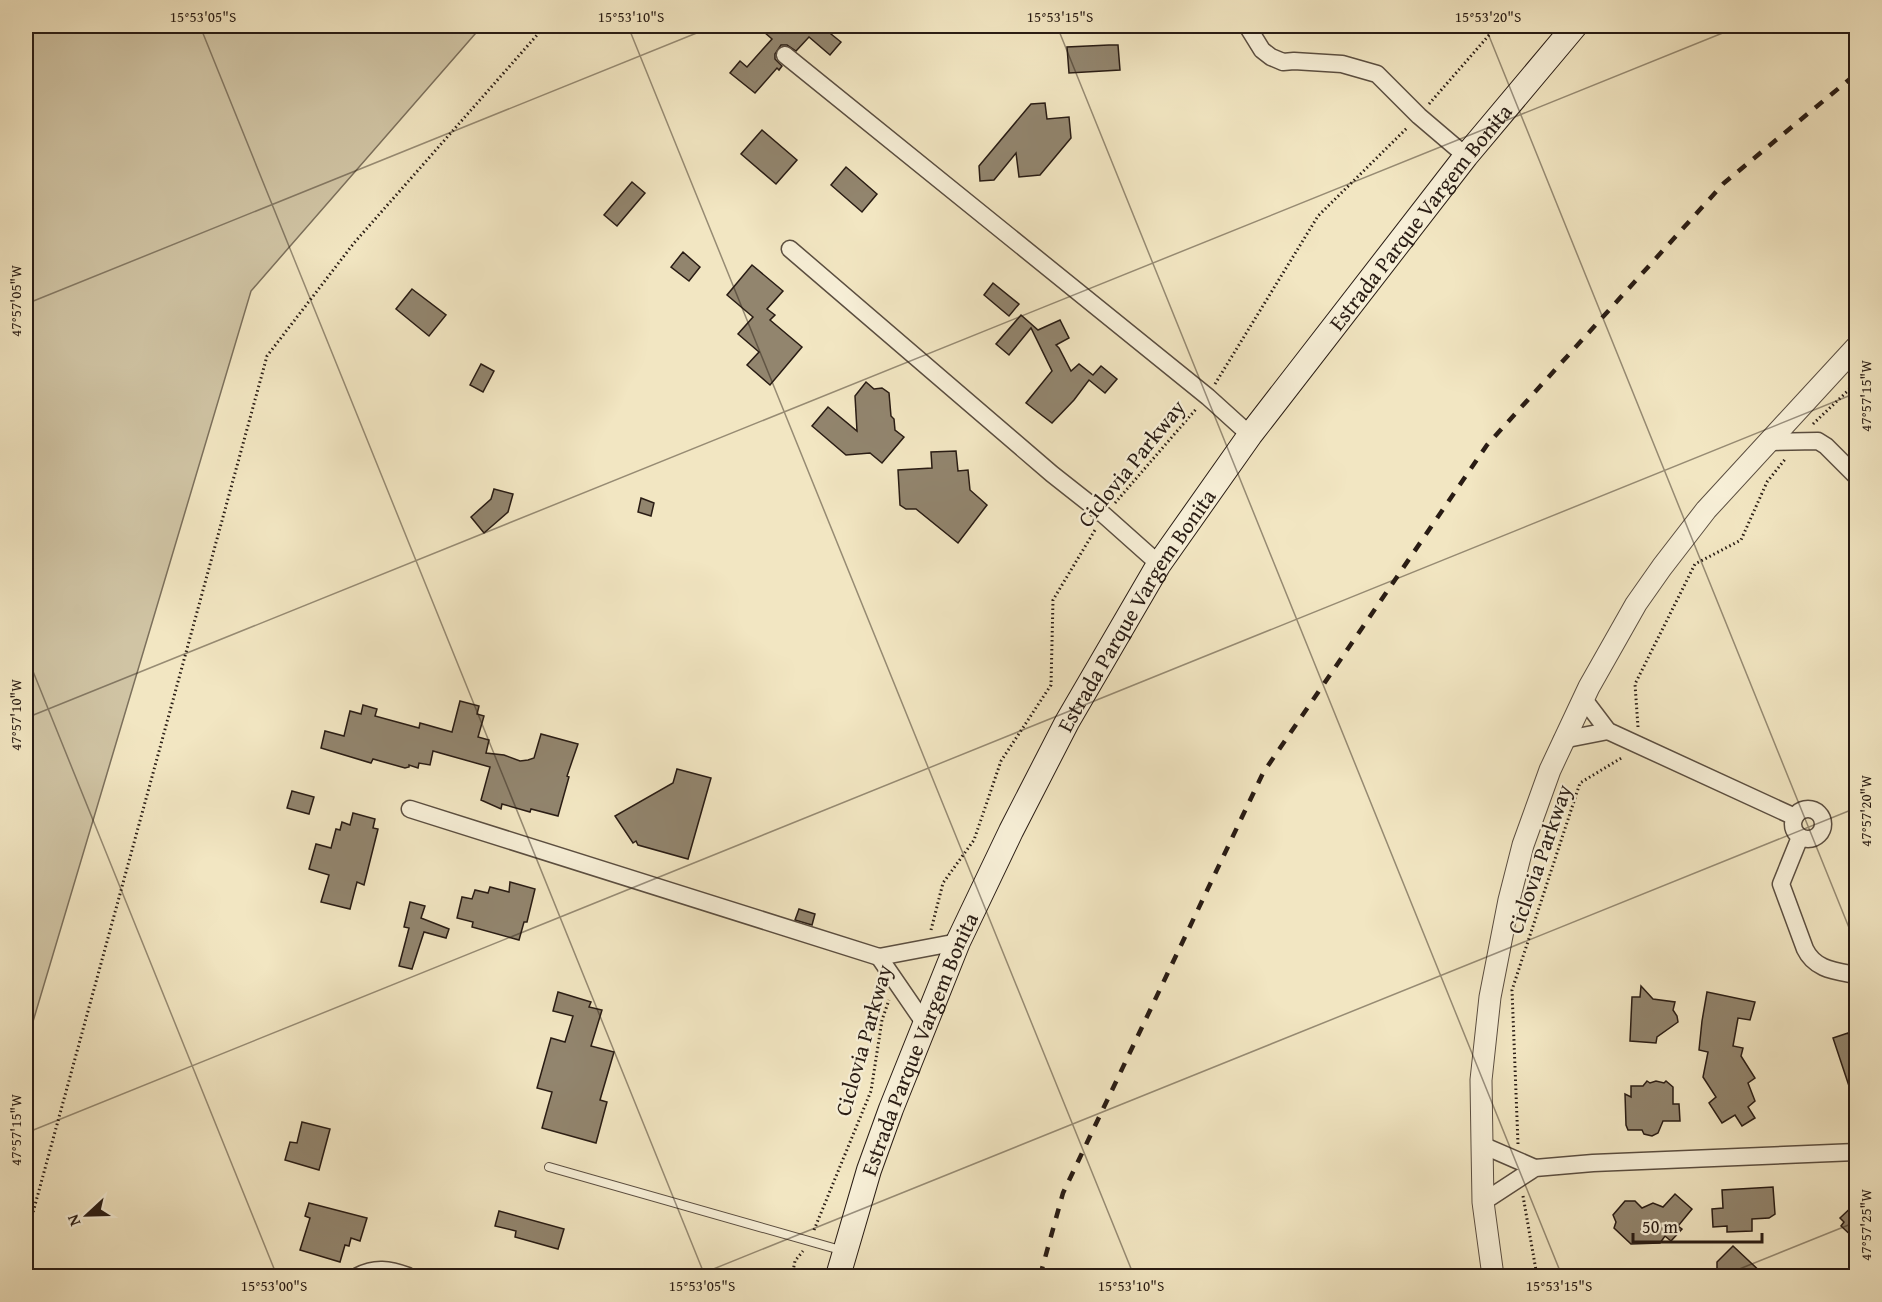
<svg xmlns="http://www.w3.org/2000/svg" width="1882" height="1302" font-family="'Gentium Book Plus',serif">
  <rect width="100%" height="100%" fill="#f2e6c2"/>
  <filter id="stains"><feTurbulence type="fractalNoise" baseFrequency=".00333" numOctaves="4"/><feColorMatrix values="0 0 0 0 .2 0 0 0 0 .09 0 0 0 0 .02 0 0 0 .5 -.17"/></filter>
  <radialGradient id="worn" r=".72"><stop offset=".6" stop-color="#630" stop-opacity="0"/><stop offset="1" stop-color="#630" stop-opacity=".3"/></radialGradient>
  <path fill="#d0c4a4" stroke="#7c705c" stroke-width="1.5" d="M26 26H482L251 291 26 1045Z"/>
  <g fill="#92856e" stroke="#291c14" stroke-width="1.5">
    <path d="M757 26H821L841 42 830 55 809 37 796 51 787 45H781L775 54V59L782 66 779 70 777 68 755 93 730 73 740 61 747 67 772 39Z"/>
    <path d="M1109 45H1118L1120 70 1069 73 1067 47Z"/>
    <path d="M1045 103 1047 119 1069 117 1071 138 1040 175 1019 177 1016 153 994 180 980 181 979 166 1031 104Z"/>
    <path d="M762 130 797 160 776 184 741 154Z"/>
    <path d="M846 167 877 194 862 212 831 185Z"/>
    <path d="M632 182 645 193 617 226 604 215Z"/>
    <path d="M683 252 700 267 689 281 671 267Z"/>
    <path d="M752 265 783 291 767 309 775 315 770 320 802 347 770 385 747 365 759 352 738 334 753 317 727 295Z"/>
    <path d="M993 283 1019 304 1009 316 984 295Z"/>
    <path d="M412 289 446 315 429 336 396 309Z"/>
    <path d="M1021 315 1038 330 1060 320 1069 338 1056 345 1059 348 1071 371 1079 364 1093 375 1101 366 1117 379 1105 393 1089 380 1074 400 1052 423 1026 403 1052 371 1031 328 1009 355 996 344Z"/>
    <path d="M481 364 494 371 483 392 470 385Z"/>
    <path d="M866 382 874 389 882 388 889 393 891 416 894 419 895 430 904 437 882 463 870 453 846 455 812 426 828 407 857 431 855 396Z"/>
    <path d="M956 451 958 471 968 470 970 490 987 505 958 543 916 509H906L900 505 898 470 932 468 931 452Z"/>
    <path d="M494 489 513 494 508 512 484 533 471 517 491 499Z"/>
    <path d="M641 498 654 503 651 516 638 512Z"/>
    <path d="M460 701 479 706 477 714 484 716 478 737 489 740 486 753 504 755 520 761 528 760 534 758 541 734 578 744 567 776 569 777 558 816 531 809 530 812 502 804 501 809 481 800 490 767 433 751 430 765 419 763 418 768 409 765V767L405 768 373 759 371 763 321 748 325 731 344 736 350 711 361 714 363 705 377 709 375 716 419 728 420 723 452 732Z"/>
    <path d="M677 769 711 778 688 859 638 845 636 841 633 843 615 816 673 783Z"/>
    <path d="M292 791 314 797 309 814 287 808Z"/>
    <path d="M353 813 375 819 373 828 378 829 364 885 357 882 350 909 321 902 329 875 309 869 316 844 331 848 336 829 340 830 342 822 350 825Z"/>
    <path d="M510 882 535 889 527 922H524L519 940 472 927 473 922 457 918 462 897 472 899 475 890 488 893 490 887 509 892Z"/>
    <path d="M410 902 425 906 421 918 449 929 446 938 424 932 412 969 399 966 409 928 404 927Z"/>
    <path d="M799 909 815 914 812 925 795 920Z"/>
    <path d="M1641 986 1653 999 1675 1002 1673 1010 1677 1016 1678 1022 1657 1037 1656 1043 1630 1041 1632 997H1640Z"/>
    <path d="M558 992 591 1002 589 1007 602 1010 591 1046 614 1052 600 1100 607 1102 596 1143 542 1128 552 1092 537 1088 551 1038 565 1042 573 1016 553 1011Z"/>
    <path d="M1707 992 1755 1002 1750 1020 1738 1018 1733 1046 1743 1048 1741 1056 1755 1078 1748 1083 1755 1101 1748 1107 1755 1118 1742 1126 1735 1115 1722 1123 1709 1103 1716 1097 1703 1077 1708 1052 1699 1050 1702 1021Z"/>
    <path d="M1848 1033 1857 1058V1100L1854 1101 1833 1038Z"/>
    <path d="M1647 1081 1650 1083 1656 1081 1664 1083 1666 1081 1673 1087V1104H1679L1680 1121H1663L1658 1133 1652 1136 1644 1134 1642 1130H1628L1626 1125 1625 1094 1631 1097V1086H1643Z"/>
    <path d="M302 1122 330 1129 319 1170 285 1160 290 1142 297 1143Z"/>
    <path d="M1773 1187 1775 1214 1769 1218 1752 1219V1231L1727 1232V1226L1713 1227 1712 1209 1723 1208 1722 1190Z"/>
    <path d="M1675 1194 1692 1209 1678 1226 1682 1229 1671 1241 1665 1236 1660 1243 1631 1244 1614 1228 1616 1222 1613 1215 1625 1201H1635L1642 1208 1653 1203 1663 1207Z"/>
    <path d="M1857 1202V1241L1841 1226 1844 1222 1840 1218Z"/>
    <path d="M309 1203 367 1218 360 1241 351 1238 349 1246 345 1245 340 1262 300 1250 310 1218 305 1216Z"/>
    <path d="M499 1211 564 1229 558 1249 515 1237 516 1231 495 1226Z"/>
    <path d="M1733 1246 1765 1276H1717V1262Z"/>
  </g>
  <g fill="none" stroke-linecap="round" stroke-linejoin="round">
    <g stroke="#5b4e40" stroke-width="10">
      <path id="service" d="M549 1167 844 1251"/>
    </g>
    <g stroke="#5b4e40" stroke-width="19">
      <g id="minor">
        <path d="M1249 26V29L1262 50 1271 57 1283 62 1294 61 1342 64 1377 74 1419 116 1466 156"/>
        <path d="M785 55 1208 397 1250 435"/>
        <path d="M790 249 1052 474 1104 515 1159 564"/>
        <path d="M1768 442 1818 441 1826 446 1856 476"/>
        <path d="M1583 698 1608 731 1795 817"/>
        <path d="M1562 740 1608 731"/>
        <path d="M410 809 879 957 958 942"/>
        <circle cx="1808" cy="824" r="15"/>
        <path d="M1800 837 1781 884 1805 949C1815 970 1836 971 1856 975"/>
        <path d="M879 957 925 1024"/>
        <path d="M1482 1145 1535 1168"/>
        <path d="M1483 1202 1535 1168 1593 1163 1856 1152"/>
        <path d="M358 1276C375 1267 389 1269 408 1276"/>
      </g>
    </g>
    <g stroke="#5b4e40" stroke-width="23">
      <path id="tertiary" d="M1493 1276 1483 1202 1482 1145 1481 1080 1490 997 1509 900 1523 845 1550 770 1589 687 1636 604 1662 567 1706 510 1856 347"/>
    </g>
    <g stroke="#291c14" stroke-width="26">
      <g id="secondary">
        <path id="s1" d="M838 1276 869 1170 891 1109 958 942 1011 831 1067 722 1159 564 1250 435 1466 156 1575 26"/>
      </g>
    </g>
    <g stroke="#291c14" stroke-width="3" stroke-dasharray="1.5 3" stroke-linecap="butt">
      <path d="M1429 104 1497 26"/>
      <path d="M1215 384 1318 216 1408 127"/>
      <path d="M1813 424 1856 383"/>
      <path d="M1115 503 1197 408"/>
      <path d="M1638 727 1635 684 1695 564 1741 540 1767 482 1786 458"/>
      <path d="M931 930 943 883 974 840 1001 761 1051 685 1053 600 1095 530"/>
      <path d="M1518 1144 1512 990 1580 783 1623 757"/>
      <path d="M1523 1196 1537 1276"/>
      <path d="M814 1230 871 1091 882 1020 889 1000"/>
      <path d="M26 1238 267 356 354 243 545 26"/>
      <path d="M792 1276 795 1261 803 1251"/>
    </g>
    <use href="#service" stroke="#f7efd7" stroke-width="8"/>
    <use href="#minor" stroke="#f7efd7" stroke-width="16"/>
    <use href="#tertiary" stroke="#f7efd7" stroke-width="21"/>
    <use href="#secondary" stroke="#f7efd7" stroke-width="24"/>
    <path stroke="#291c14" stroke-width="4.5" stroke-dasharray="10 10" stroke-linecap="butt" d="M1040 1276 1063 1193 1263 773 1487 445 1724 183 1856 74"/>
  </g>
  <path fill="none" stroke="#291c14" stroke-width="1.5" stroke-opacity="0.45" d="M200 26 705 1276M628 26 1134 1276M1057 26 1562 1276M1485 26 1856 945M26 304 714 26M26 654 277 1276M26 718 1740 26M26 1133 1856 393M696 1276 1856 808M1722 1276 1856 1222"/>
  <g text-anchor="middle" stroke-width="4.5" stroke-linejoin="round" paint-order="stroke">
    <g font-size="22" fill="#291c14" stroke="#f7efd7">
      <text dy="8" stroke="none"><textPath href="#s1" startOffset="1218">Estrada Parque Vargem Bonita</textPath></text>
      <text transform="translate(1131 463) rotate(-51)" y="8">Ciclovia Parkway</text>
      <text dy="8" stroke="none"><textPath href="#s1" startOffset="732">Estrada Parque Vargem Bonita</textPath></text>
      <text transform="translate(1539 859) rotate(-71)" y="8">Ciclovia Parkway</text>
      <text transform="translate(863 1040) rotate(-74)" y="8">Ciclovia Parkway</text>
      <text dy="8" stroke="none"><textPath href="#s1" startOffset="246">Estrada Parque Vargem Bonita</textPath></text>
    </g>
  </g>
  <rect width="1882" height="1302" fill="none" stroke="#f2e6c2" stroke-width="66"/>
  <g transform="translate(87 1215) rotate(248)" stroke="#f7efd7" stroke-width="4.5" paint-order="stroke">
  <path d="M0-4.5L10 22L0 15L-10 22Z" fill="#291c14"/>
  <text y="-9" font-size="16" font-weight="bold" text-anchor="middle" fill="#291c14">N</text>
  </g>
  <path d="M1633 1233v9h129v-9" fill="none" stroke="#291c14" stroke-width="3"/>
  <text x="1642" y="1233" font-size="18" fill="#291c14" stroke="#f7efd7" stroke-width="4.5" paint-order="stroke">50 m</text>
  <rect x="33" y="33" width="1816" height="1236" fill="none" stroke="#291c14" stroke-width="2"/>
  <g font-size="15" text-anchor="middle" fill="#291c14">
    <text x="203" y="22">15°53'05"S</text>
    <text x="631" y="22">15°53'10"S</text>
    <text x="1060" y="22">15°53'15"S</text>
    <text x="1488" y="22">15°53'20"S</text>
    <text transform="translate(16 301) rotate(-90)" y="5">47°57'05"W</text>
    <text transform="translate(1866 396) rotate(-90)" y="5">47°57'15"W</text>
    <text transform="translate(16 715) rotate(-90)" y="5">47°57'10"W</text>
    <text transform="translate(1866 811) rotate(-90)" y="5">47°57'20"W</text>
    <text transform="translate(16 1130) rotate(-90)" y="5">47°57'15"W</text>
    <text transform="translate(1866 1225) rotate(-90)" y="5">47°57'25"W</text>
    <text x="274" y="1291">15°53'00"S</text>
    <text x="702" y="1291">15°53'05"S</text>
    <text x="1131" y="1291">15°53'10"S</text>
    <text x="1559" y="1291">15°53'15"S</text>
  </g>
  <rect width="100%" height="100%" filter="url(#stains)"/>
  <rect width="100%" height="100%" fill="url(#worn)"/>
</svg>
